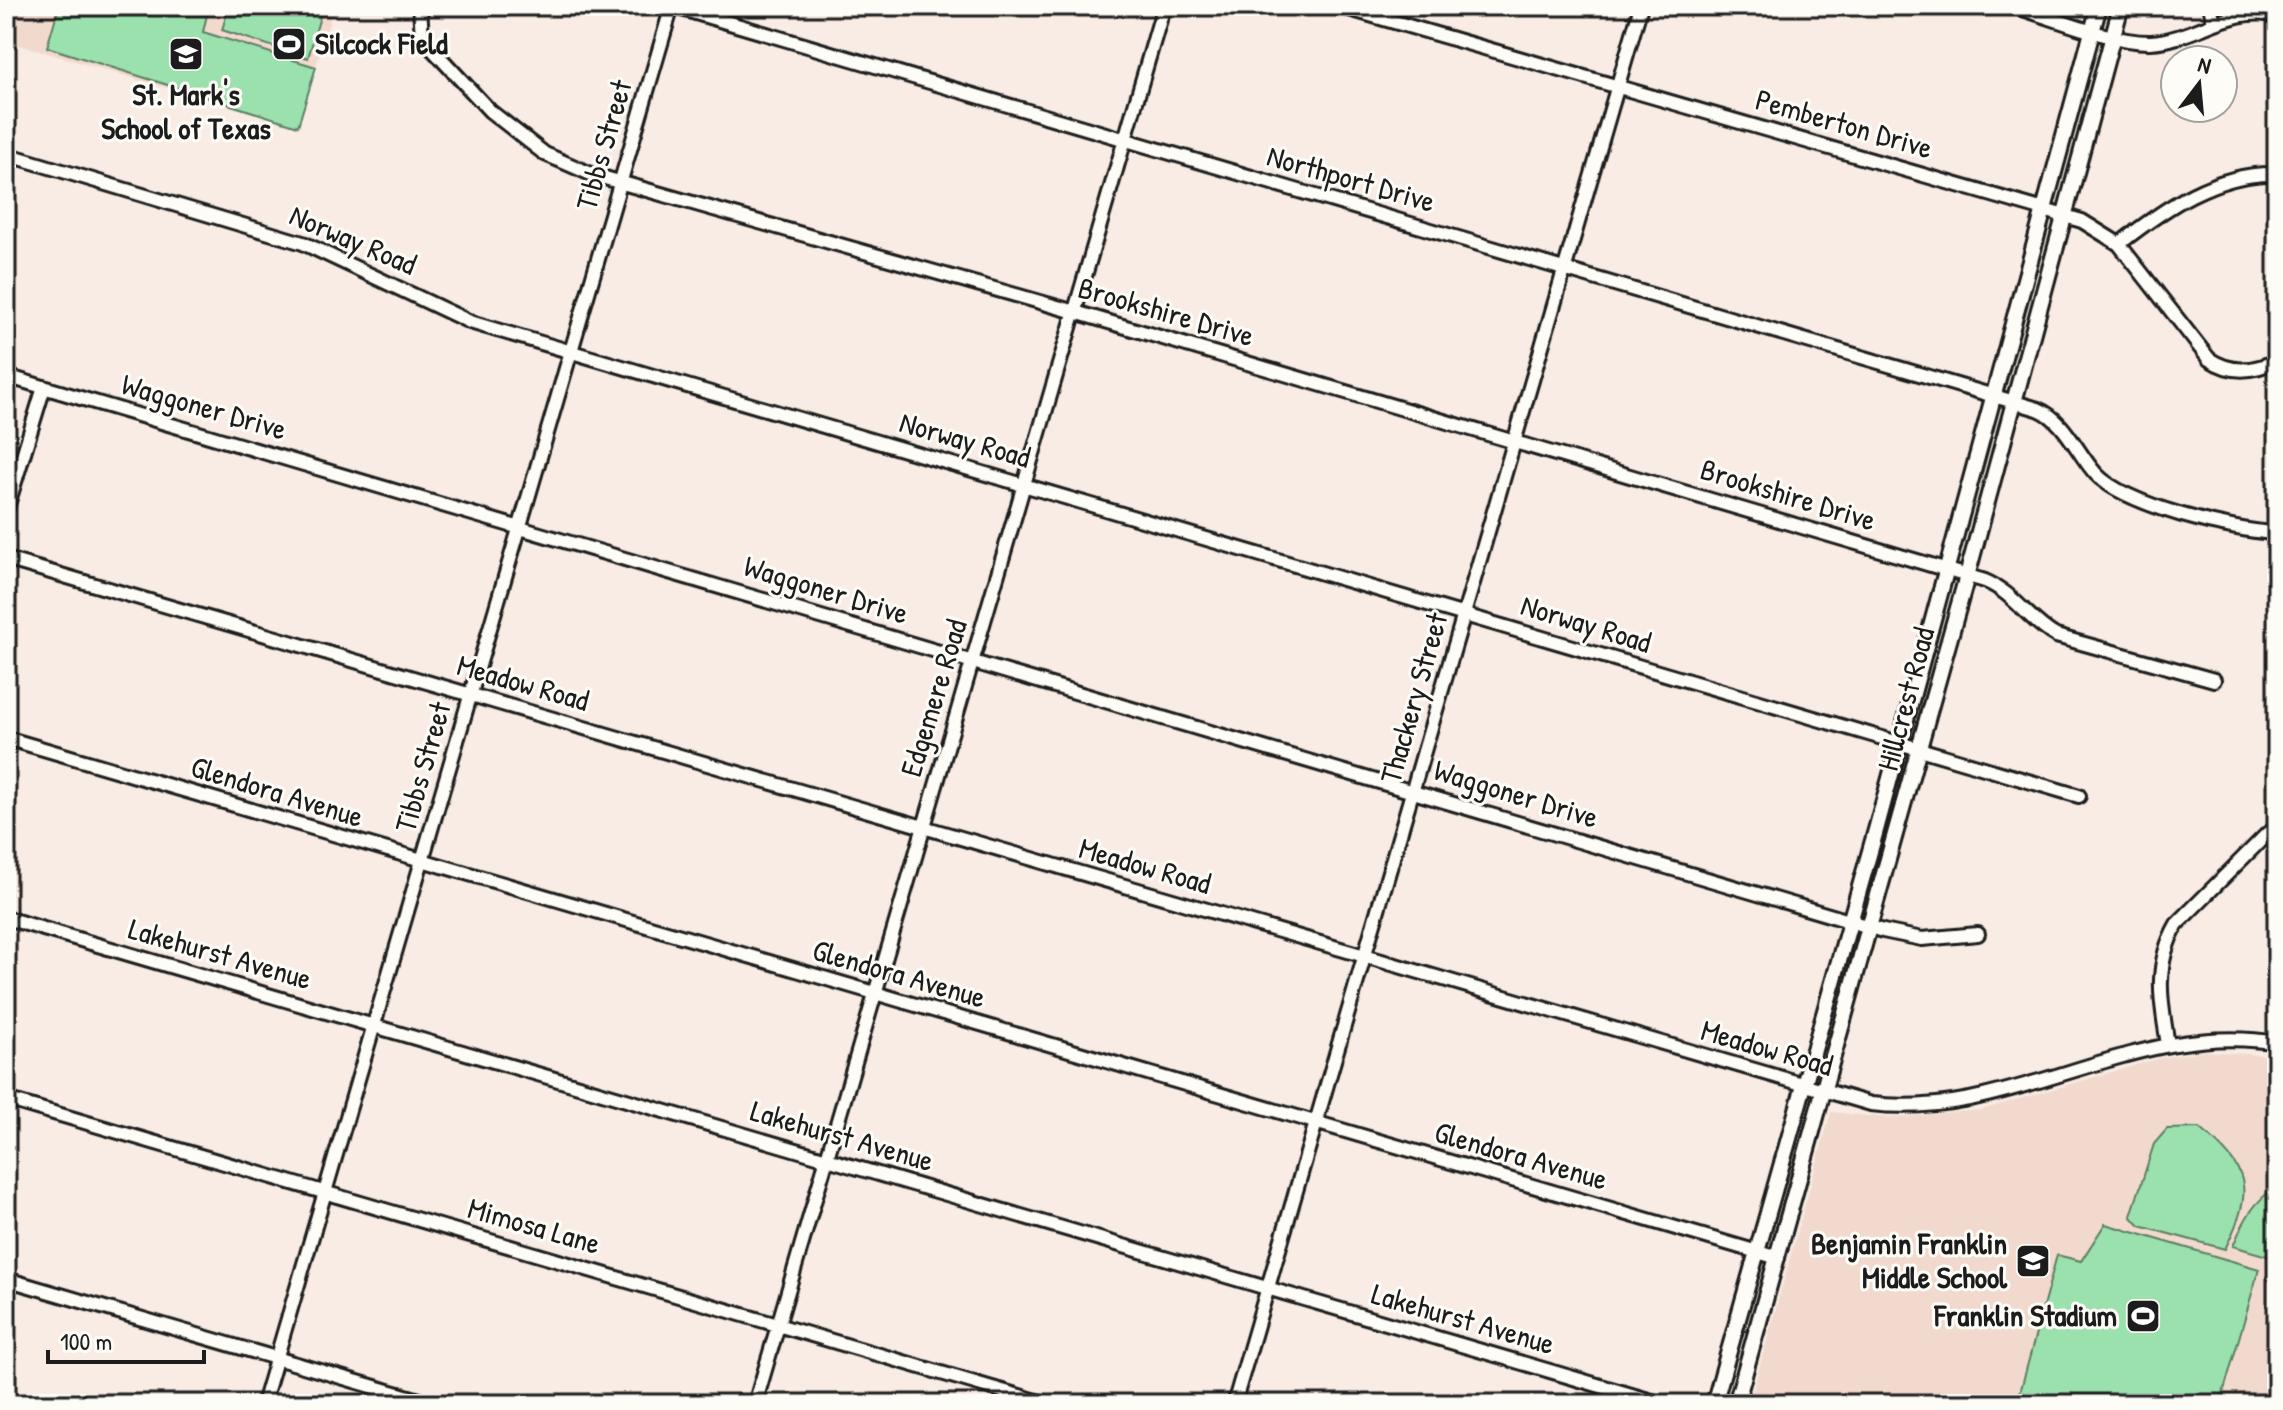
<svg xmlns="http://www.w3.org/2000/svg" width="2283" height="1410" font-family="'Patrick Hand',sans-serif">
  <rect width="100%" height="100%" fill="#f8ece4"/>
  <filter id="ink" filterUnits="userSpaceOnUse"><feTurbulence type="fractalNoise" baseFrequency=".0125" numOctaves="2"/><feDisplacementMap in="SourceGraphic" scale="16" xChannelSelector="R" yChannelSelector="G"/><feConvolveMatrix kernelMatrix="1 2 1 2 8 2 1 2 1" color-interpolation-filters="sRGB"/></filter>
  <g filter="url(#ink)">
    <g fill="#f2d9cd">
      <path d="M6 6H334L298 126 6 41Z"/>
      <path d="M2203 1051 2277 1056V1404H1749L1831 1112 1889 1118 1981 1110 2160 1058Z"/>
    </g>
    <g fill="#9be1ad" stroke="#5c7e64" stroke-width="2">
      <path d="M59 6H209L203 32 316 67 298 126 47 47Z"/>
      <path d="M229 6H323L308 58 222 30Z"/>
      <path d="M2200 1128C2250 1171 2255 1188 2225 1249L2140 1226 2131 1216 2154 1144 2167 1129Z"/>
      <path d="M2277 1186V1259L2233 1246C2244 1220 2253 1202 2277 1186Z"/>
      <path d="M2105 1224 2259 1269 2220 1404H2017L2057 1255 2081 1261Z"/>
    </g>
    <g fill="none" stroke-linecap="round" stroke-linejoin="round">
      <g stroke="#1c1c1c" stroke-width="18">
        <g id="minor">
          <path d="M420 6 422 38 490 111 545 154 591 174 1075 312 1985 581C2014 593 2029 621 2056 636L2214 680"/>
          <path d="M1339 6 2082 221 2119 244 2209 359C2231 374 2254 372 2277 360"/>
          <path d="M2013 6C2051 17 2112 43 2151 42 2194 40 2232 4 2277 16"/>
          <path d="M2210 6 2214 22"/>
          <path d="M6 154 303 243 470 322 2079 796"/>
          <path d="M2119 244C2165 208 2215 172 2277 174"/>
          <path d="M6 376 1883 931 1922 939 1978 934"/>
          <path d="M6 511 44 387"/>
          <path d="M6 559 1871 1104C2011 1121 2136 1018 2277 1043"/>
          <path d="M6 738 1778 1258"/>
          <path d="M6 918 1662 1404"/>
          <path d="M2168 1044C2160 1000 2154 964 2177 924L2267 834 2277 828"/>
          <path d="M6 1099 1047 1404"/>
          <path d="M6 1279 433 1404"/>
          <path d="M263 1404 672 6 2038 409C2065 420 2077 453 2096 474 2125 505 2234 532 2277 533"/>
          <path d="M755 1404 1164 6"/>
          <path d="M1234 1404 1641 6"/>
        </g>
      </g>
      <g stroke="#1c1c1c" stroke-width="20">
        <g id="major">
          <path d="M1714 1404 1876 830 2099 6"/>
          <path d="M1736 1404 1967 576 2121 6"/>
        </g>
      </g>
      <use href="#minor" stroke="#fdfcf7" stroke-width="12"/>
      <use href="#major" stroke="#fdfcf7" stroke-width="14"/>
    </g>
  </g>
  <defs>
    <g id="stadium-square" transform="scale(1.8)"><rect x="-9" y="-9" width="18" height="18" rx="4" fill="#1c1c1c" stroke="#fdfcf7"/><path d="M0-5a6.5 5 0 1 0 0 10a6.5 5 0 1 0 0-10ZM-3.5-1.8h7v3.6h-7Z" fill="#fff"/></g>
    <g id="school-square" transform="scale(1.8)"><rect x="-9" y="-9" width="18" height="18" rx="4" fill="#1c1c1c" stroke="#fdfcf7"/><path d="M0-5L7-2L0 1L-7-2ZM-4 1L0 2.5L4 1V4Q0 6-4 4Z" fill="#fff"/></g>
  </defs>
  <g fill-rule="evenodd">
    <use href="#stadium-square" x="289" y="44"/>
    <use href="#school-square" x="186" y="54"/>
    <use href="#school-square" x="2033" y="1261"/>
    <use href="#stadium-square" x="2143" y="1316"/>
  </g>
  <g text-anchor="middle" stroke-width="6" stroke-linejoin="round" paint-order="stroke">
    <g font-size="30" font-weight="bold" fill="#1c1c1c" stroke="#fdfcf7" text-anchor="end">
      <text x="315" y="54" text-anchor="start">Silcock Field</text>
      <text x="186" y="105" text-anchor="middle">St. Mark's<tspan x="186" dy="34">School of Texas</tspan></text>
      <text x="2007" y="1254">Benjamin Franklin<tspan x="2007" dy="34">Middle School</tspan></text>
      <text x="2117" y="1326">Franklin Stadium</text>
    </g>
    <g font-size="30" fill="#1c1c1c" stroke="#fdfcf7">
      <text transform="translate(1844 124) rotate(16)" y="10">Pemberton Drive</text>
      <text transform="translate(604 145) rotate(-74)" y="10">Tibbs Street</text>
      <text transform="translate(1351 179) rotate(16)" y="10">Northport Drive</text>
      <text transform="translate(353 240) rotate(23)" y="10">Norway Road</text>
      <text transform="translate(1166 312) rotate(16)" y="10">Brookshire Drive</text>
      <text transform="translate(204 407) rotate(16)" y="10">Waggoner Drive</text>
      <text transform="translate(965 440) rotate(16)" y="10">Norway Road</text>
      <text transform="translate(1788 495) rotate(17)" y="10">Brookshire Drive</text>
      <text transform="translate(826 590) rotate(17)" y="10">Waggoner Drive</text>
      <text transform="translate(1586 624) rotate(17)" y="10">Norway Road</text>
      <text transform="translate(523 683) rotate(16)" y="10">Meadow Road</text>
      <text transform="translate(934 698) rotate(-73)" y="10">Edgemere Road</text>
      <text transform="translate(1414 698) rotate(-74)" y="10">Thackery Street</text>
      <text transform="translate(1906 699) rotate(-75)" y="10">Hillcrest Road</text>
      <text transform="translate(423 767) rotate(-74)" y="10">Tibbs Street</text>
      <text transform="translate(277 792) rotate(17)" y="10">Glendora Avenue</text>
      <text transform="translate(1516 794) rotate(17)" y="10">Waggoner Drive</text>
      <text transform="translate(1145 866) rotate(16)" y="10">Meadow Road</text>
      <text transform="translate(220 954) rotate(16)" y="10">Lakehurst Avenue</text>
      <text transform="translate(899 974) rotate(16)" y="10">Glendora Avenue</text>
      <text transform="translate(1767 1048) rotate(16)" y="10">Meadow Road</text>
      <text transform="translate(842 1136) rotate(16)" y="10">Lakehurst Avenue</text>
      <text transform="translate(1521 1156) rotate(16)" y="10">Glendora Avenue</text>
      <text transform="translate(534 1226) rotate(16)" y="10">Mimosa Lane</text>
      <text transform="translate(1463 1319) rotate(16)" y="10">Lakehurst Avenue</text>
    </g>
  </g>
  <rect width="2283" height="1410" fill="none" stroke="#fdfcf7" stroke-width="32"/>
  <rect x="16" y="16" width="2251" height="1378" fill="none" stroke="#1c1c1c" stroke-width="3" filter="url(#ink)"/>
  <g transform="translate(2199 84) rotate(16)"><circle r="38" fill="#fdfcf7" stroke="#a3a29f" stroke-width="2"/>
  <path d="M0-6L14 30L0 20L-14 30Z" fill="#1c1c1c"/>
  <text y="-12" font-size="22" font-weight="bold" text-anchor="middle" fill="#1c1c1c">N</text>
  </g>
  <path d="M48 1350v12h156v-12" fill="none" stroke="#1c1c1c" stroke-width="4"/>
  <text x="60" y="1350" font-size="24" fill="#1c1c1c" stroke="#fdfcf7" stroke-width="6" paint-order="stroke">100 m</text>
</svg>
